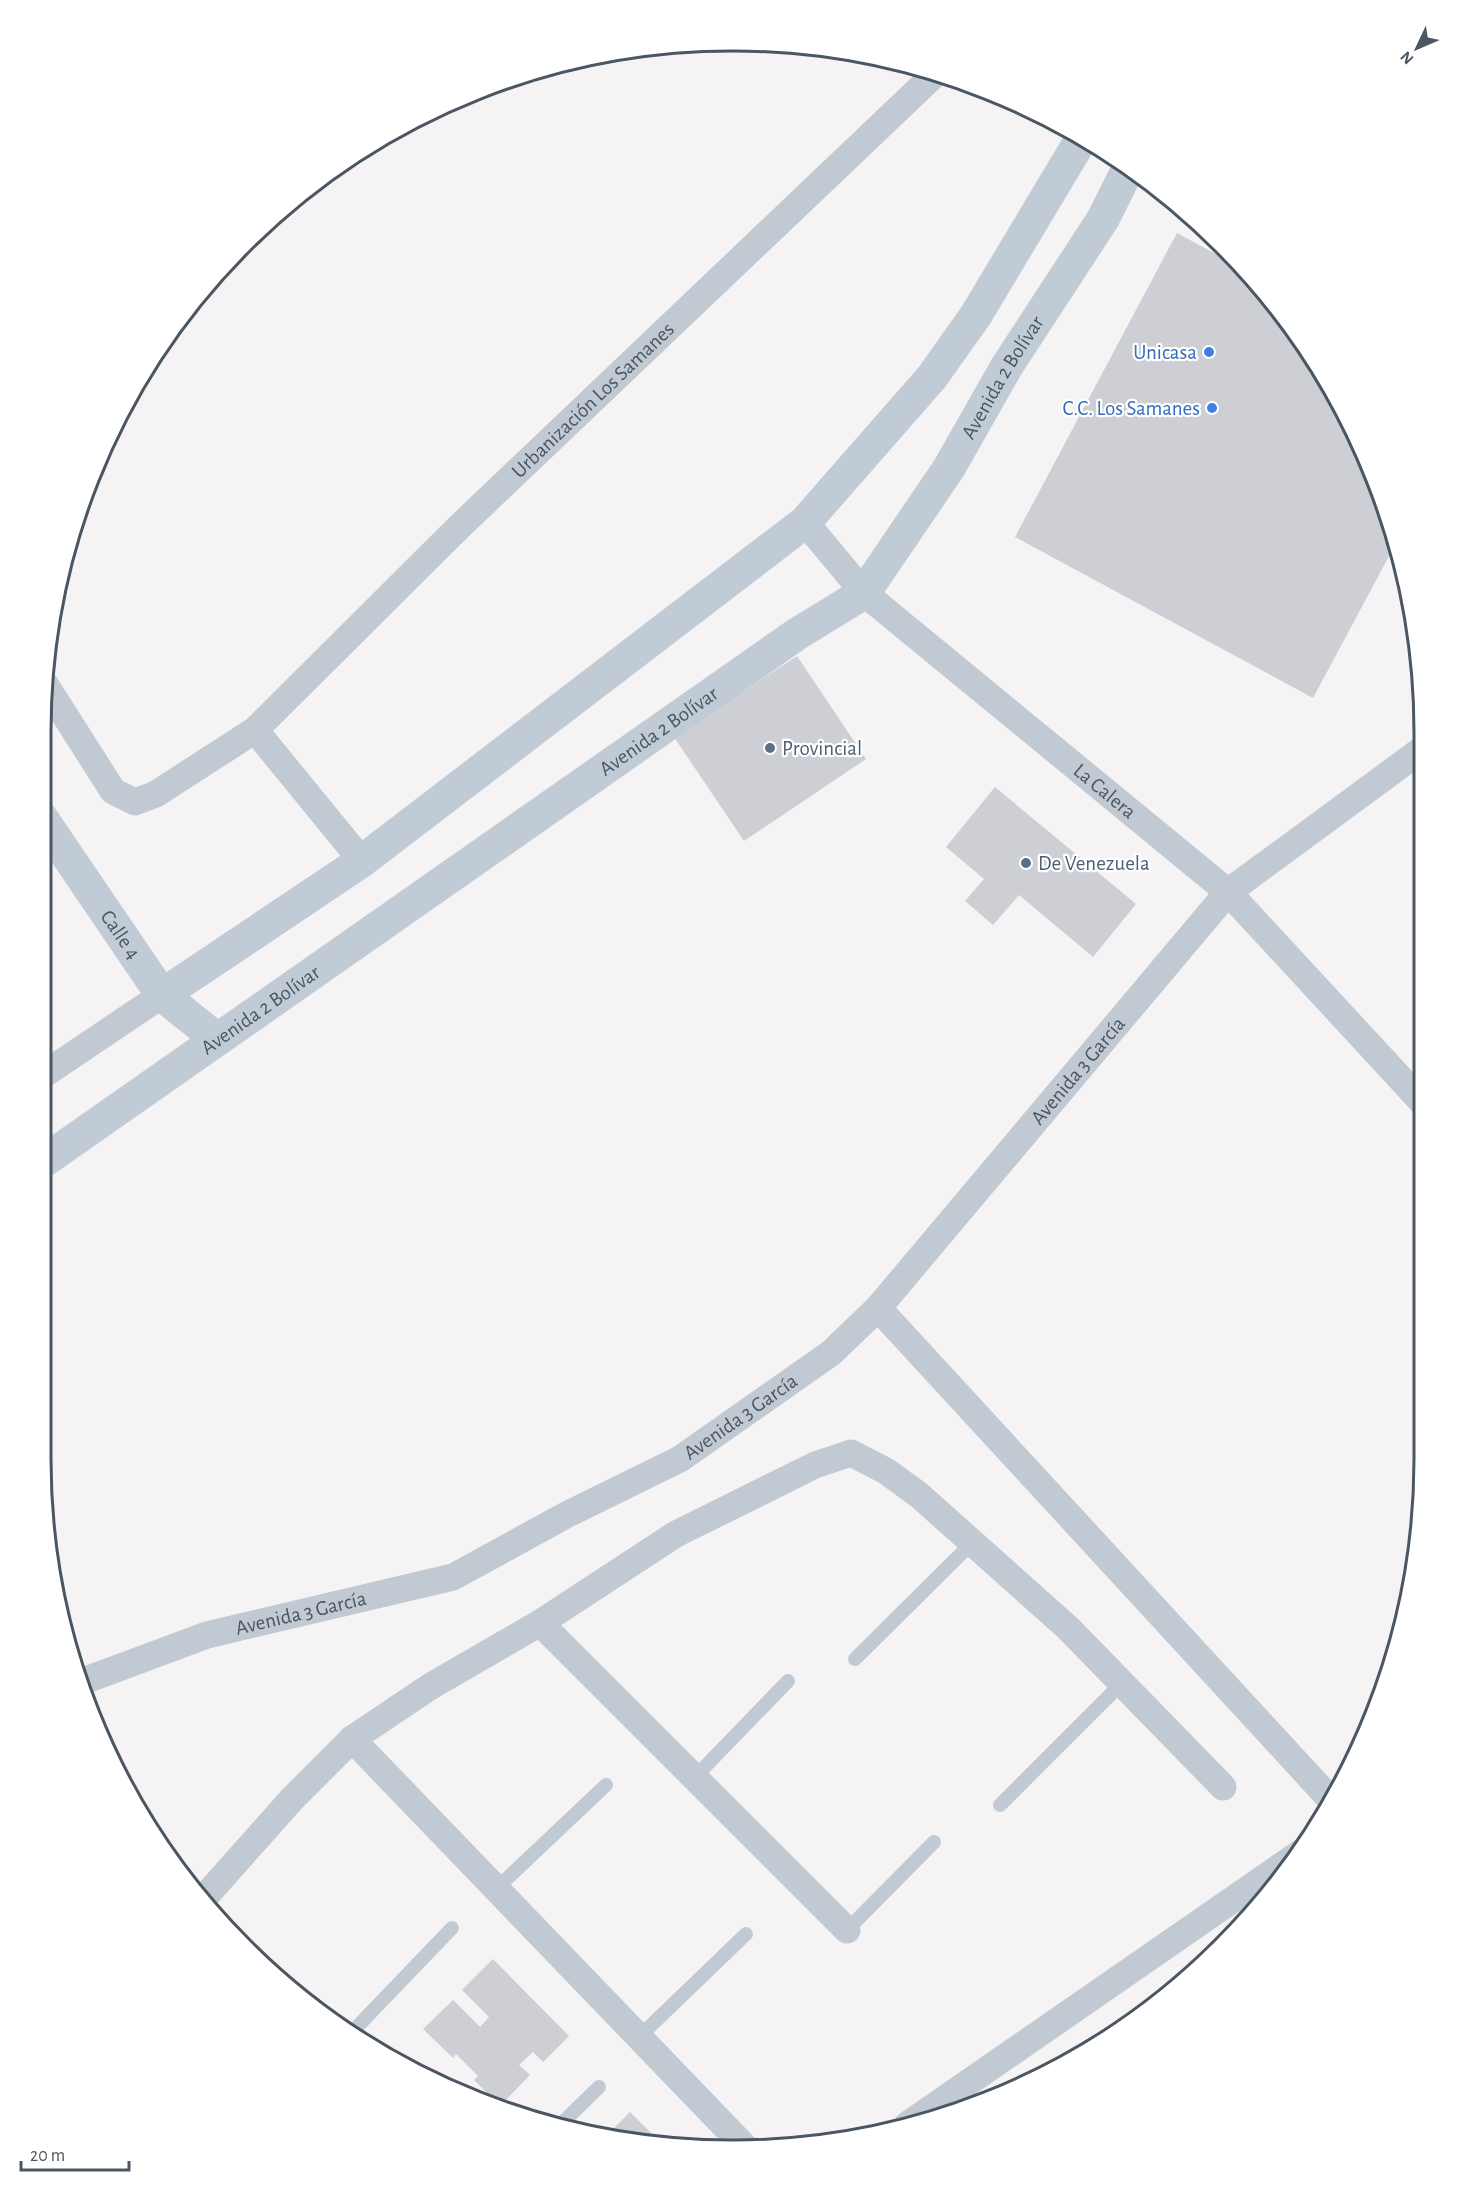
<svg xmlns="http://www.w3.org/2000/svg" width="1465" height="2191" font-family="'Alegreya Sans',sans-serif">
  <rect width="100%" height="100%" fill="#f5f3f3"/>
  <g fill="#cdcfd5">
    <path d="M1177 233 1242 268 1308 348 1372 467 1395 545 1313 698 1015 537Z"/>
    <path d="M797 656 866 759 744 841 674 737Z"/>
    <path d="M995 787 1136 904 1093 957 1019 895 993 925 965 901 984 879 946 847Z"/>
    <path d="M493 1959 569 2036 543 2062 533 2052 519 2065 530 2075 500 2106 474 2080 478 2076 456 2054 453 2058 423 2029 453 2000 480 2027 489 2017 462 1990Z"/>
    <path d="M630 2112 663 2145 606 2136Z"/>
  </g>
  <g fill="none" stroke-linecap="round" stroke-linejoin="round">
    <g stroke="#c1cad2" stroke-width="14">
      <path d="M855 1659 972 1543"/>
      <path d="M695 1777 788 1681"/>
      <path d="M1000 1805 1122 1683"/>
      <path d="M496 1889 606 1785"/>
      <path d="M847 1930 934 1842"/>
      <path d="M353 2031 452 1928"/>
      <path d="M639 2037 746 1934"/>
      <path d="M557 2128 599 2087"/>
    </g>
    <g stroke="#c1cad2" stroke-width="27">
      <path id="s1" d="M805 522 864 593 1228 892 1424 748"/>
      <path id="s2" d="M45 684 113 791 135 802 156 794 255 730 459 527 935 74"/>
      <path d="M255 730 362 861"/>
      <path d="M43 1075 162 995"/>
      <path d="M878 1308 1332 1801"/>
      <path d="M540 1623 847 1930"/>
      <path id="s3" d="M78 1683 207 1635 453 1577 568 1514 680 1459 831 1353 878 1308 1228 892 1424 1104"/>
      <path d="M352 1739 743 2145"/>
      <path d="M203 1899 292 1799 352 1739 431 1686 540 1623 676 1534 815 1465 851 1453 886 1471 919 1495 1068 1628 1223 1787"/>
      <path d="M907 2125 1300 1853"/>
    </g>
    <g stroke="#c1cbd6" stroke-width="33">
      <path id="s4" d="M41 817 162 995 217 1039"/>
      <path d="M162 995 362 861 805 522 932 377 976 315 1082 138"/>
      <path id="s5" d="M44 1161 797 634 864 593 949 468 1007 366 1103 219 1129 167"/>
    </g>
  </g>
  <g fill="#3f7fe0" stroke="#fff" stroke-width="2">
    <circle cx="1209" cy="352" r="6"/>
    <circle cx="1212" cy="408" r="6"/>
  </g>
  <g fill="#5c6f8a" stroke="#fff" stroke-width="2">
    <circle cx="770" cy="748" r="6"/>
    <circle cx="1026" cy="863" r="6"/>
  </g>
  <g text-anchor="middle" stroke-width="4.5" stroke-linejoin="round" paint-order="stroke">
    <g font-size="21" fill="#366cbe" stroke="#fff" text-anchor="end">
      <text x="1197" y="359">Unicasa</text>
      <text x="1200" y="415">C.C. Los Samanes</text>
    </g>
    <g font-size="21" fill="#4a5661" stroke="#fff">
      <text dy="7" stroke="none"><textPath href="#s5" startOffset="1254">Avenida 2 Bolívar</textPath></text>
      <text dy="7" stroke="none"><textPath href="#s2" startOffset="764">Urbanización Los Samanes</textPath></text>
      <text dy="7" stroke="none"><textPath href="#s5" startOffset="750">Avenida 2 Bolívar</textPath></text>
      <text dy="7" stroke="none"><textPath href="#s1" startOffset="404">La Calera</textPath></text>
      <text dy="7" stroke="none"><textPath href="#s4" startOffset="142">Calle 4</textPath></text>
      <text dy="7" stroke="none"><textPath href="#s5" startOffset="264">Avenida 2 Bolívar</textPath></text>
      <text dy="7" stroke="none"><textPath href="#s3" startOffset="1206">Avenida 3 García</textPath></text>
      <text dy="7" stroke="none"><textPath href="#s3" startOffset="720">Avenida 3 García</textPath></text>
      <text dy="7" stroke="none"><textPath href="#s3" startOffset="234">Avenida 3 García</textPath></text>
    </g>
    <g font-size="21" fill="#4e5e75" stroke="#fff" text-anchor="start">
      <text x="782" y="755">Provincial</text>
      <text x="1038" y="870">De Venezuela</text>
    </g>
  </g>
  <path d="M0 0H1465V2191H0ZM732 51H733A681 681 0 0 1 1414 732V1459A681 681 0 0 1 733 2140H732A681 681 0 0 1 51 1459V732A681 681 0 0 1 732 51Z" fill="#fff" fill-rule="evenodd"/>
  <path fill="none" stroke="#4a5661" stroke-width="3" d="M732 51H733A681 681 0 0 1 1414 732V1459A681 681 0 0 1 733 2140H732A681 681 0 0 1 51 1459V732A681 681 0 0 1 732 51Z"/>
  <g transform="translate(1417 48) rotate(226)" stroke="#ffffff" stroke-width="4.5" paint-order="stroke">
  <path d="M0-4.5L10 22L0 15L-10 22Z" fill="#4a5661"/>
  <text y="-9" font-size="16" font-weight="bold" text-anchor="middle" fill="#4a5661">N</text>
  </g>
  <path d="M21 2161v9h108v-9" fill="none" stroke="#4a5661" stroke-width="3"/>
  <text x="30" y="2161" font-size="18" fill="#4a5661" stroke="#ffffff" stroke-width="4.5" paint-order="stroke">20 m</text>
</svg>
